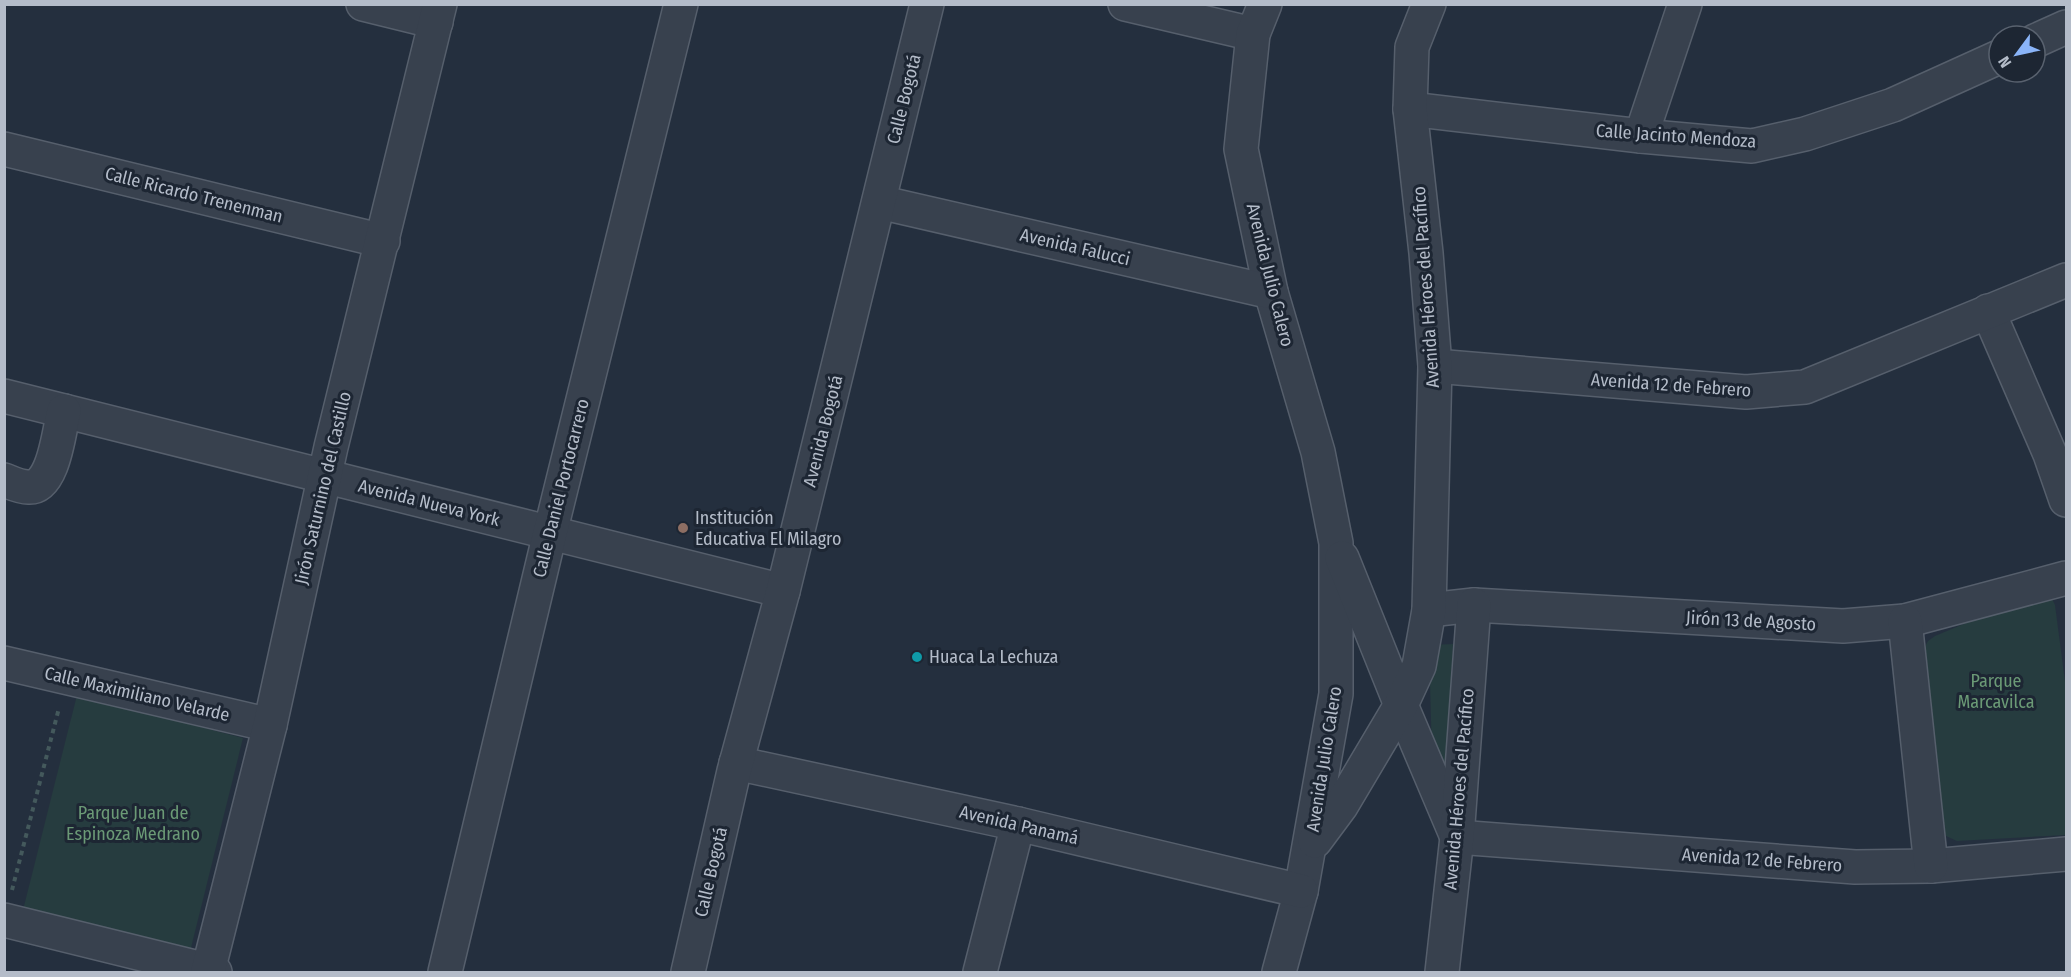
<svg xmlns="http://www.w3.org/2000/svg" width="2071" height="977" font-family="'Fira Sans Condensed',sans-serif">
  <rect width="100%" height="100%" fill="#242f3e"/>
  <g fill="#263c3f">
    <path d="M2040 592 2050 595 2055 605 2066 689V835L1957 841 1946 836 1939 823 1921 654 1928 641 1935 636Z"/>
    <path d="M1453 644 1447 773 1432 758 1429 645Z"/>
    <path d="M77 695 243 738 190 952 23 910Z"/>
  </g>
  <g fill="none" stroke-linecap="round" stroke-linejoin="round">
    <g stroke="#565f6c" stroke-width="36">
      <g id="minor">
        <path d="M363 4 436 22"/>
        <path d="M1125 4 1253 34"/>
        <path d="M1265 4 1253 34 1241 149 1271 292 1318 452 1336 543V694L1301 891 1279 972"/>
        <path d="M2035 41 2066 27"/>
        <path d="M1410 109 1641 136 1752 146 1805 134 1893 105 1999 57"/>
        <path d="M1641 136 1685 4"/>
        <path d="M4 149 383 241"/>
        <path d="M879 202 1271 292"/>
        <path d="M1988 311 2050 454 2066 500"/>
        <path d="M1435 366 1746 392 1805 387 2066 280"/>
        <path d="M4 396 783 591"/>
        <path d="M4 480C12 483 20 487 28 487 54 489 59 430 64 411"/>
        <path d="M1342 558 1401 705 1457 837 1855 867 1931 866 2066 854"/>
        <path d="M1429 610 1474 605 1843 626 1905 621 2066 578"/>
        <path d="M1905 621 1931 866"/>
        <path d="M4 663 270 725"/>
        <path d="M736 763 1018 824 1301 891"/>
        <path d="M1315 841 1341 806 1401 705 1419 666 1429 610 1435 366 1426 253 1410 109 1412 47 1429 4"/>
        <path d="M4 920 215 972"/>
        <path d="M208 971 270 725 331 447 440 4"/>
        <path d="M445 972 550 533 681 4"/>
        <path d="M688 972 734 771 783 591 927 4"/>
        <path d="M980 972 1018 824"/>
        <path d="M1442 972 1457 837 1474 605"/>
      </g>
    </g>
    <path stroke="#44595c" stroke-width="4" stroke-dasharray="4.5 4.5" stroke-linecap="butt" d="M12 890 59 708"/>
    <use href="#minor" stroke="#38414e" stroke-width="33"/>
  </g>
  <circle fill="#8d6e63" stroke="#1d2633" stroke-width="2" cx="683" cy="528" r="6"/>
  <circle fill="#0f9aa8" stroke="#1d2633" stroke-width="2" cx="917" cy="657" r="6"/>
  <g text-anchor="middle" stroke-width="6" stroke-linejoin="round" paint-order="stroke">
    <g font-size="18" fill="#b4bcc9" stroke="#1d2633">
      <text transform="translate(904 99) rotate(-76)" y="6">Calle Bogotá</text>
      <text transform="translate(1676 136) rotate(4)" y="6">Calle Jacinto Mendoza</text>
      <text transform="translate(194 195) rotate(14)" y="6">Calle Ricardo Trenenman</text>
      <text transform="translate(1075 247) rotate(13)" y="6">Avenida Falucci</text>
      <text transform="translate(1270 275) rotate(76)" y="6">Avenida Julio Calero</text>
      <text transform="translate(1426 287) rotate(-94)" y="6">Avenida Héroes del Pacífico</text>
      <text transform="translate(1671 385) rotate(4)" y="6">Avenida 12 de Febrero</text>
      <text transform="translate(823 431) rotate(-76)" y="6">Avenida Bogotá</text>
      <text transform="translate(323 488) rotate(-77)" y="6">Jirón Saturnino del Castillo</text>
      <text transform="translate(561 488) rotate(-76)" y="6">Calle Daniel Portocarrero</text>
      <text transform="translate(429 503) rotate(14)" y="6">Avenida Nueva York</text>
      <text transform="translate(1751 621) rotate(3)" y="6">Jirón 13 de Agosto</text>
      <text transform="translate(137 694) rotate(13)" y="6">Calle Maximiliano Velarde</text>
      <text transform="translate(1324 759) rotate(-81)" y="6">Avenida Julio Calero</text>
      <text transform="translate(1459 789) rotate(-85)" y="6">Avenida Héroes del Pacífico</text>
      <text transform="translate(1019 825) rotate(13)" y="6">Avenida Panamá</text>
      <text transform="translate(1762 860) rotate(4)" y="6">Avenida 12 de Febrero</text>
      <text transform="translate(711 872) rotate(-77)" y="6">Calle Bogotá</text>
    </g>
    <g font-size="18" fill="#b4bcc9" stroke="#1d2633" text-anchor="start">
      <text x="695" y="524">Institución<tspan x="695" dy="21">Educativa El Milagro</tspan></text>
      <text x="929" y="663">Huaca La Lechuza</text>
    </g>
    <g font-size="18" fill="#6b9a76" stroke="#1d2633">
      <text x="1996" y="687">Parque<tspan x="1996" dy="21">Marcavilca</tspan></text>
      <text x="133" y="819">Parque Juan de<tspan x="133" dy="21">Espinoza Medrano</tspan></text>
    </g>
  </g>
  <rect width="2071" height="977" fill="none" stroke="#b4bcc9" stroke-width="12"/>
  <g transform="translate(2017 54) rotate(237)"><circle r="28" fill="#1d2633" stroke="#59626f" stroke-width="1.5"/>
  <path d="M0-4.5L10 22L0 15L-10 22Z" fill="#8ab4f8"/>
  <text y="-9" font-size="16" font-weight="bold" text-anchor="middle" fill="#b4bcc9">N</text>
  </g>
</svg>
